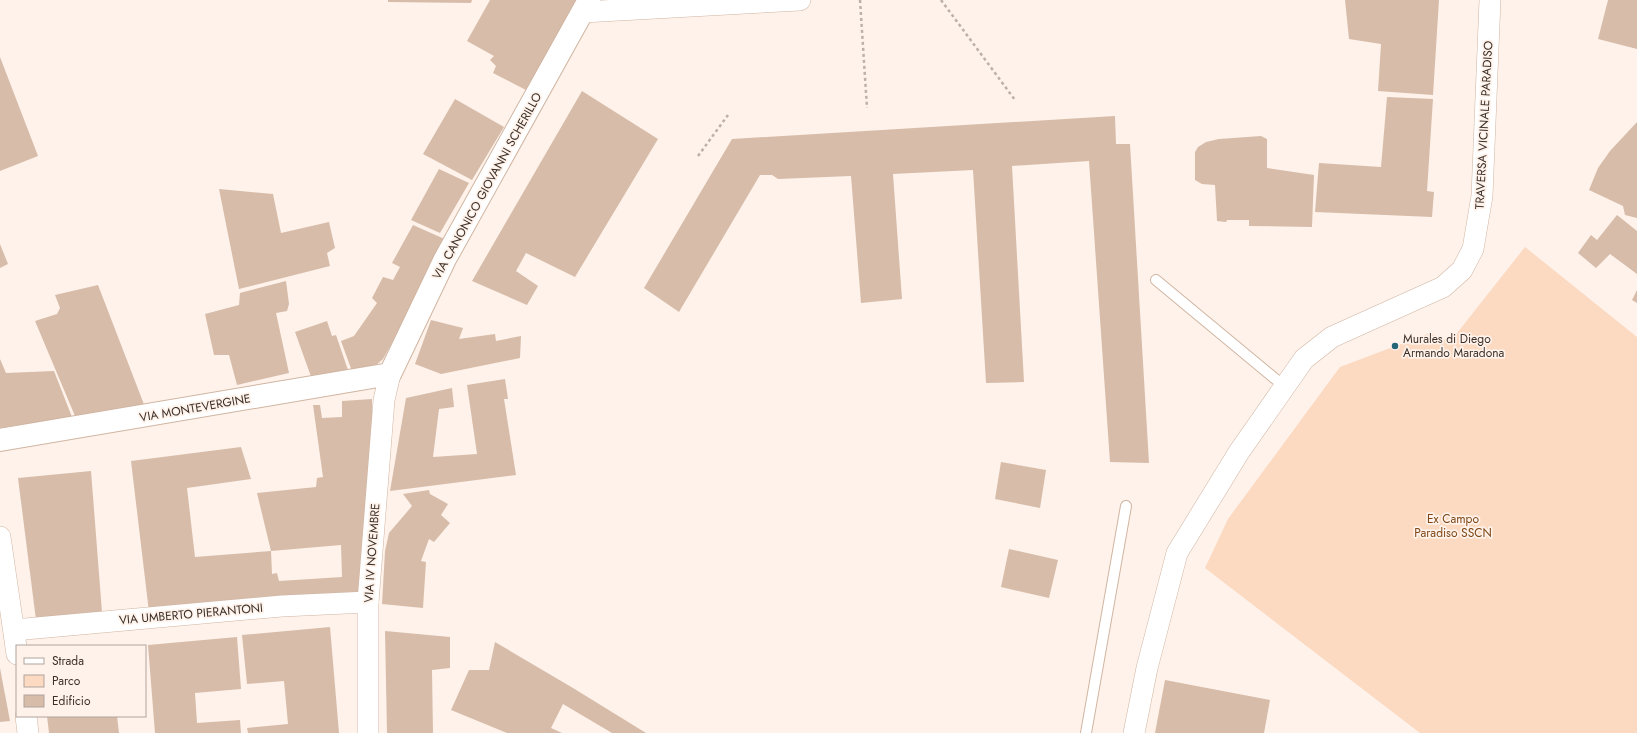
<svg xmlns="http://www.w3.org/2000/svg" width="1637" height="733" font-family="Jost,sans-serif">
  <rect width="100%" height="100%" fill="#fef2ea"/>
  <path fill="#fcd9c1" d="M1525 247 1637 337V733H1420L1205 568 1228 519 1340 367 1430 333 1450 342Z"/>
  <g fill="#d7bca9">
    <path d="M388 0H472L471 3 388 2Z"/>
    <path d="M490 0H579L526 90 493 73 496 66 490 60 494 56 467 41Z"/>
    <path d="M1345 0H1439L1433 95 1378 91 1381 44 1349 39Z"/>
    <path d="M1608 0H1637V49L1598 39Z"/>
    <path d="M0 57 38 156 0 171Z"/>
    <path d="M582 91 658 139 575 277 526 253 516 271 538 286 527 305 472 281Z"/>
    <path d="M1387 97 1433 99 1427 191 1434 192 1432 217 1315 212 1319 163 1381 167Z"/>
    <path d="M455 99 504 127 472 180 423 154Z"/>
    <path d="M1115 116 1116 144H1130L1149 463 1110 462 1089 161 1012 166 1024 382 986 383 973 170 893 174 902 299 861 303 851 176 778 179 772 175H760L679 312 644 288 732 139Z"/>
    <path d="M1637 122V218L1625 215 1623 206 1589 190 1598 168 1610 151Z"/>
    <path d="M1261 136 1267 139V168L1314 175 1312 227 1249 226V220H1227L1226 222 1217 221 1215 185 1202 184 1195 180V152L1198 147 1206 142 1219 139Z"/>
    <path d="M439 169 469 183 440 233 411 220Z"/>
    <path d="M219 189 273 194 281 233 329 222 335 248 327 253 330 266 239 289Z"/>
    <path d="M1617 215 1637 231V274L1610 254 1596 268 1578 253 1591 235 1597 240Z"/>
    <path d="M413 225 449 241 383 359 375 366 353 374 341 341 354 336 377 303 372 298 383 277 393 280 400 267 392 263Z"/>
    <path d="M0 244 8 264 0 268Z"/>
    <path d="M286 281 289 304 287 311 276 313 289 373 237 385 229 355H214L205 314 239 305 240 293Z"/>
    <path d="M98 285 145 407 75 416 35 321 57 314 60 308 55 295Z"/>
    <path d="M1637 290V303L1632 300Z"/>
    <path d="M431 320 463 328 459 339 495 334 496 341 521 336 520 358 441 374 415 364Z"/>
    <path d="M327 321 332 336 336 335 349 373 313 382 295 332Z"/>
    <path d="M0 359 6 373 54 371 72 417 0 428Z"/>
    <path d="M505 379 508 399H504L516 475 390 491 406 398 452 388 454 407 439 409 433 457 477 454 467 385Z"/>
    <path d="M372 399V472L363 592 149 612 131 461 241 447 251 479 187 488 195 557 271 551 272 574 277 573 279 581 342 577 341 545 271 551 257 493 316 487 317 478 323 477 313 405H320L322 418 342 417V401Z"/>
    <path d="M1001 462 1046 470 1040 508 995 499Z"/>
    <path d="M91 471 102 612 36 620 18 478Z"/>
    <path d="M429 490 430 494 448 504 441 515 450 523 434 542 429 539 421 561 426 562 423 608 382 604 385 551 389 533 412 506 403 494Z"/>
    <path d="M1009 549 1058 560 1049 598 1001 587Z"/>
    <path d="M330 627 339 733H248L247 728 288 724 284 681 247 684 242 635Z"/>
    <path d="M385 631 450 637V668L432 670 433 733H387Z"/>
    <path d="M237 637 241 689 195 693 197 723 240 720 241 733H155L148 645Z"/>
    <path d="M495 642 573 688 646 733H612L563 704 551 728 562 733H507L451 710 469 670H489Z"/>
    <path d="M0 668 10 721 0 722Z"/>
    <path d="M1165 680 1270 700 1264 733H1155Z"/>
    <path d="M47 716H117L119 733H49Z"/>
  </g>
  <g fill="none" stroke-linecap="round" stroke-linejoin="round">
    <g stroke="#d0b5a2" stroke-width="12">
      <g id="service">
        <path d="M1156 280 1285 387"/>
        <path d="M1086 733 1126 506"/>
      </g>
    </g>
    <g stroke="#d0b5a2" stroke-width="22">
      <g id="minor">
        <path d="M583 12 800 0"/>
        <path d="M0 537 17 654"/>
        <path d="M14 630 282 606 368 602"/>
        <path d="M26 716 28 733"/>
        <path d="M368 733V602L384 400 390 374"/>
        <path d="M1134 733 1147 668 1177 553 1239 452 1304 359 1332 337 1443 287 1462 270 1473 249 1482 196 1490 0"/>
      </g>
    </g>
    <g stroke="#d0b5a2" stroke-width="24">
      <path id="tertiary" d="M0 440 390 374 445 259 589 0"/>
    </g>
    <g stroke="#bcb0a8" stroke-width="2.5" stroke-dasharray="3 3" stroke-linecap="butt">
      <path d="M860 0 867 108"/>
      <path d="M941 0 1015 100"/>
      <path d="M698 156 728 115"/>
    </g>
    <use href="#service" stroke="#fff" stroke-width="10"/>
    <use href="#minor" stroke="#fff" stroke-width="21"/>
    <use href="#tertiary" stroke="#fff" stroke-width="22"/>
  </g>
  <circle fill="#246479" stroke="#fef2ea" stroke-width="1.5" cx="1395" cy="346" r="4"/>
  <g text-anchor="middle" stroke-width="3.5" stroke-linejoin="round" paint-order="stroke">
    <g font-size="12" fill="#3b3029" stroke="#fef2ea">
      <text transform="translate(1484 125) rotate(-87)" y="4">TRAVERSA VICINALE PARADISO</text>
      <text transform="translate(487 186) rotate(-61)" y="4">VIA CANONICO GIOVANNI SCHERILLO</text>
      <text transform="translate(195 408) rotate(-10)" y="4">VIA MONTEVERGINE</text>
      <text transform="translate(372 553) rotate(-86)" y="4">VIA IV NOVEMBRE</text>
      <text transform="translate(191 614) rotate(-5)" y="4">VIA UMBERTO PIERANTONI</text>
    </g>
    <g font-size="12" fill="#3b3029" stroke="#fef2ea" text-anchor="start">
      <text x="1403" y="343">Murales di Diego<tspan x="1403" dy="14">Armando Maradona</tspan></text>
    </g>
    <g font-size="12" fill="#7f4716" stroke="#fef2ea">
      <text x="1453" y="523">Ex Campo<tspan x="1453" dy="14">Paradiso SSCN</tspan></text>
    </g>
  </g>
  <rect x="16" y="645" width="130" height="72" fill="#fef2ea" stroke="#b0a49d"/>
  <rect x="24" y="658" width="20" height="6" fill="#ffffff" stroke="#b0a49d"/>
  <text x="52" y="665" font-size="12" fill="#3b3029">Strada</text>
  <rect x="24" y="675" width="20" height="12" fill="#fcd9c1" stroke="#b0a49d"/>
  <text x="52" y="685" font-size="12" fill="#3b3029">Parco</text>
  <rect x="24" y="695" width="20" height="12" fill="#d7bca9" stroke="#b0a49d"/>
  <text x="52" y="705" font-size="12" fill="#3b3029">Edificio</text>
</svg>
